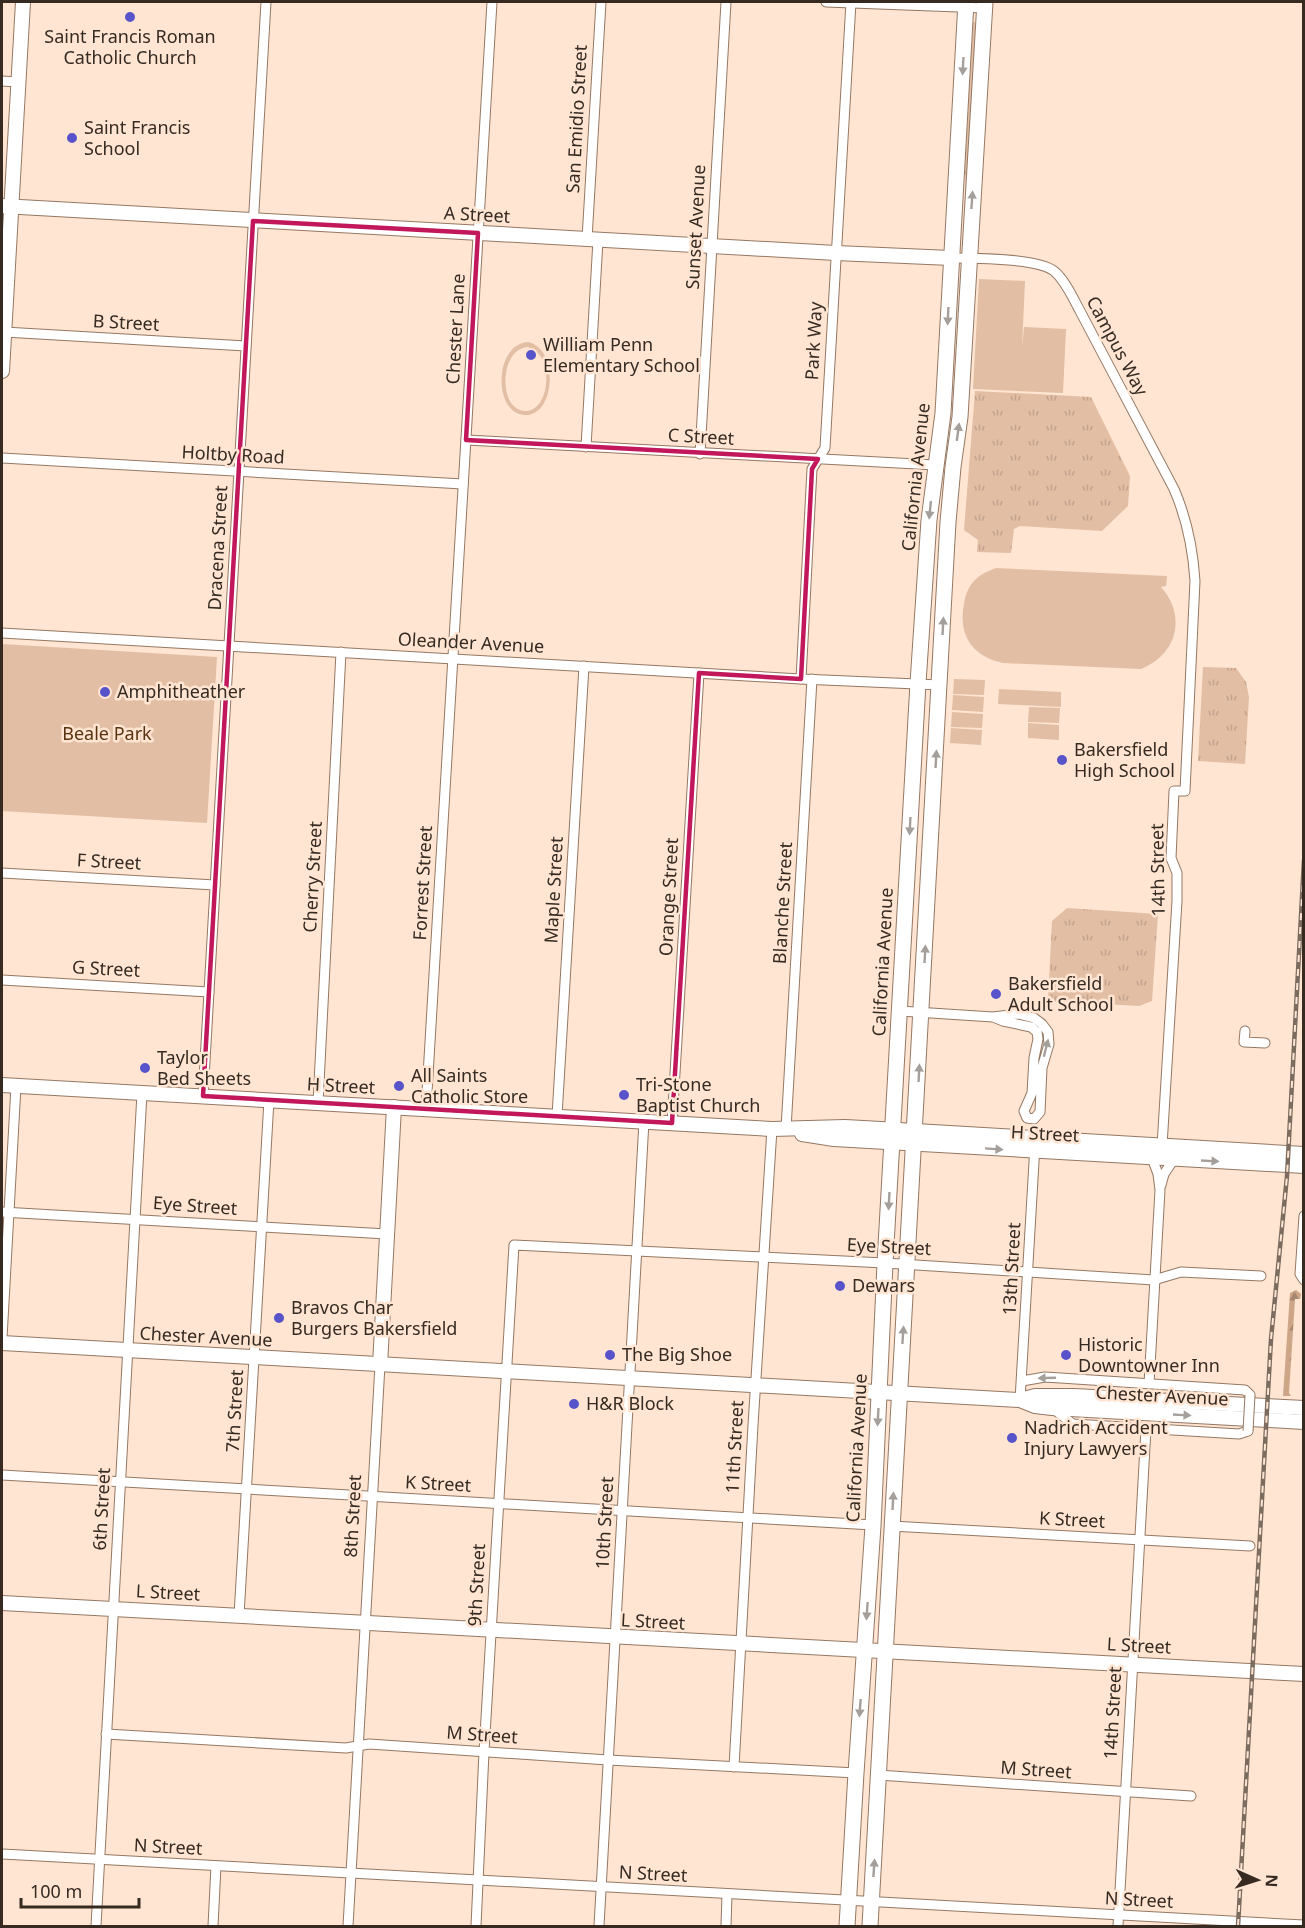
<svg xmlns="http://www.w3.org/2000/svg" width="1305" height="1928" font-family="'Noto Sans',sans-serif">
  <defs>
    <pattern id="grass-tufts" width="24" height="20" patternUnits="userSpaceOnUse" patternTransform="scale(1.5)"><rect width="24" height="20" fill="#e2bea4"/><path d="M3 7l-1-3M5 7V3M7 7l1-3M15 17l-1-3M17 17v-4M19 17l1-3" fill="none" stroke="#c2a38d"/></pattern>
    <pattern id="forest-firs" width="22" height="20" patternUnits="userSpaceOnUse" patternTransform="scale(1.5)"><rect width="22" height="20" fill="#cda587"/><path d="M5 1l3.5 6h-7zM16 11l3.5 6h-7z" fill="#a7876e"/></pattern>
  </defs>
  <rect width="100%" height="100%" fill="#ffe5d2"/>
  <g fill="url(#grass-tufts)">
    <path d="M973 22H975V61L966 192 965 168Z"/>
    <path d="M975 391 1091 397 1130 476 1128 506 1102 531 1020 526 1014 529 1011 553 977 552 978 540 964 530Z"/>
    <path d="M1203 667 1236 668 1246 682 1249 697 1245 764 1198 761Z"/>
    <path d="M1067 908 1158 914 1152 1001 1139 1006 1048 1001 1052 921Z"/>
  </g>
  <path fill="url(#forest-firs)" d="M1296 1290 1301 1294 1300 1299H1295L1289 1393 1291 1396H1283L1290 1293Z"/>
  <g fill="#e2bea4" fill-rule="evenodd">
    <path d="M979 279 1025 281 1022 348 1024 327 1066 329 1063 393 973 389Z"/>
    <path d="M528 342C560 349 555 418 524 415 493 413 494 344 528 342ZM527 347C555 352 551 412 525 411 498 410 499 350 527 347Z"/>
    <path d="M996 568 1167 576 1166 586 1161 587C1187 616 1177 655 1141 669L1003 663C972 656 958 635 964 604 965 595 969 585 976 579 982 573 989 571 996 568Z"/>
    <path d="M2 644 217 657 207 823 2 811Z"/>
    <path d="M954 679 985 680 984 695 953 694Z"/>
    <path d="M999 689 1061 692V707L998 704Z"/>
    <path d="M953 695 984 697 983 712 952 710Z"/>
    <path d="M1029 707 1060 708 1059 723 1028 722Z"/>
    <path d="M952 712 983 714 982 728 951 727Z"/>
    <path d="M1028 723 1059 725V740L1028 738Z"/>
    <path d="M951 728 982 730 981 745 950 743Z"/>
  </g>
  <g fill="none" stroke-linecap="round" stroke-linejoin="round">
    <g stroke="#957863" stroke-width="11">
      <g id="street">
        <path d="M826 2 984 8"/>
        <path d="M2 81 18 82"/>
        <path d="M587 239 601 2"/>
        <path d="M951 258C974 258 1037 258 1054 271 1065 280 1073 298 1080 311L1174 489C1187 519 1193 549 1195 581L1185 791H1174L1171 858 1177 873V901L1162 1146"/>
        <path d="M4 332 246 346"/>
        <path d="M466 440 935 465"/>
        <path d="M586 447 598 240"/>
        <path d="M700 454 726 2"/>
        <path d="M2 458 463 484"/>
        <path d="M2 633 801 679 940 685"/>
        <path d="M801 679 812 469 825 448 851 2"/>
        <path d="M2 873 215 885"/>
        <path d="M2 980 209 992"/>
        <path d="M900 1011 993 1017 1018 1014 1034 1018 1042 1024 1048 1032 1049 1044 1042 1068 1040 1112 1034 1119 1027 1118 1024 1111 1032 1093 1034 1058 1038 1039 1037 1032 1031 1027 1003 1021 993 1017"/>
        <path d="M1245 1031 1244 1042 1265 1043"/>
        <path d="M203 1096 266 2"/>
        <path d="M318 1103 341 652"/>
        <path d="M426 1109 492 2"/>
        <path d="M557 1116 584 666"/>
        <path d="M672 1123 699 673"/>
        <path d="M786 1129 812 679"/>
        <path d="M1161 1185 1164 1174 1174 1159"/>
        <path d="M2 1212 387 1234"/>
        <path d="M1304 1216 1300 1274 1304 1280"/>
        <path d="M2 1338 16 1086"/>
        <path d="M1022 1381 1045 1377 1245 1390 1250 1395"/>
        <path d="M1149 1384 1160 1190 1158 1174 1152 1158"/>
        <path d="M1020 1400 1035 1145"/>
        <path d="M1052 1408 1073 1424 1239 1434 1248 1431"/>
        <path d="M2 1475 873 1525"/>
        <path d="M891 1526 1250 1546"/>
        <path d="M239 1616 269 1100"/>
        <path d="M106 1734 346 1748 369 1744 608 1760 856 1773"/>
        <path d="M734 1767 753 1425 772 1129"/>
        <path d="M878 1775 1191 1796"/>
        <path d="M2 1854 1304 1925"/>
        <path d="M96 1926 142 1093"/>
        <path d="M213 1926 216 1866"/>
        <path d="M348 1926 380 1365"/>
        <path d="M476 1926 484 1752 514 1245 885 1263 1154 1280 1181 1272 1261 1276"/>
        <path d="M599 1926 644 1121"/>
        <path d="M726 1926 727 1895"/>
        <path d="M1118 1926 1146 1429"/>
      </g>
    </g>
    <g stroke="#957863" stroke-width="16">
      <g id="secondary">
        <path d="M2 206 836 253 951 258"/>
        <path d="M2 371 23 2"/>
        <path d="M2 1085 772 1129 845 1127 881 1129 1304 1154"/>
        <path d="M802 1134 834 1139 1304 1166"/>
        <path d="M2 1343 1020 1400 1035 1406 1052 1408 1304 1422"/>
        <path d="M380 1365 394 1107"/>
        <path d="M1020 1400 1035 1396H1074L1304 1408"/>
        <path d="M2 1603 1304 1674"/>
      </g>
    </g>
    <g stroke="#957863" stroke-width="17">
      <g id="primary">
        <path d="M847 1926 856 1773 873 1526 885 1263 918 683 929 520 943 413 966 2"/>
        <path d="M870 1926 948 522 953 467 960 417 985 2"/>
      </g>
    </g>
    <use href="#street" stroke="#fff" stroke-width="9"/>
    <use href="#secondary" stroke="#fff" stroke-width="14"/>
    <use href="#primary" stroke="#fff" stroke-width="15"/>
    <g stroke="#7c6b5f" stroke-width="4.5">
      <path id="rail" d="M1238 1926 1271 1339 1287 1176 1304 860"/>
    </g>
    <use href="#rail" stroke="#ffe5d2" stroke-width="2" stroke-dasharray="7" stroke-linecap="butt"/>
    <g stroke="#957863" stroke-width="11" stroke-linecap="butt">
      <path id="street-bridge" d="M1248 1431 1250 1395"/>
    </g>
    <use href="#street-bridge" stroke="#fff" stroke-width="9"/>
  </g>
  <defs><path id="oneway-solid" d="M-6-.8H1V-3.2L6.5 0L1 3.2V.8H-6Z" transform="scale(1.5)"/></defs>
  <g fill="#a59f9b">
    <use href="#oneway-solid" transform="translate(963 66) rotate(93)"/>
    <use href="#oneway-solid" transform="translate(972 200) rotate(-86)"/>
    <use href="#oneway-solid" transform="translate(948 316) rotate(93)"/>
    <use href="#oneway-solid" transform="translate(958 432) rotate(-82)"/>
    <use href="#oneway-solid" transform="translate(930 510) rotate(96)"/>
    <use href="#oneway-solid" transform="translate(943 626) rotate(-87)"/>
    <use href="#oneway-solid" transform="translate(936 759) rotate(-87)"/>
    <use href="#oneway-solid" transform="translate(910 826) rotate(93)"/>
    <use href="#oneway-solid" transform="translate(925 954) rotate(-87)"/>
    <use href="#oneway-solid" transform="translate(1046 1048) rotate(-76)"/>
    <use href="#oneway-solid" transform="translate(919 1073) rotate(-87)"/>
    <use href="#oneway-solid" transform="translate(994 1149) rotate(4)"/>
    <use href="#oneway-solid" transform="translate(1210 1161) rotate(3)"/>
    <use href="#oneway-solid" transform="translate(889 1201) rotate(93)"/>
    <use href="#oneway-solid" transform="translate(903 1335) rotate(-86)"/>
    <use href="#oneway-solid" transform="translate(1047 1378) rotate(178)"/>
    <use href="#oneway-solid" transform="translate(1182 1415) rotate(3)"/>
    <use href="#oneway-solid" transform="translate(878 1417) rotate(93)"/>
    <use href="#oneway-solid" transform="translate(893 1501) rotate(-87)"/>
    <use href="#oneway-solid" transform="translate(867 1611) rotate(94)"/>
    <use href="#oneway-solid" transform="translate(860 1708) rotate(94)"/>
    <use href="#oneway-solid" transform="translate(874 1868) rotate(-86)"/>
  </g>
  <path fill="none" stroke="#c2185b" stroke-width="4.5" stroke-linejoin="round" d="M253 221 478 233 466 440 818 459 812 469 801 679 699 673 672 1123 203 1096Z"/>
  <g fill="#5753ca" stroke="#ffe5d2" stroke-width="2">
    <circle cx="130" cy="17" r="6"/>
    <circle cx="72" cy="138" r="6"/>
    <circle cx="531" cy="355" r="6"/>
    <circle cx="105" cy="692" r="6"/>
    <circle cx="1062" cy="760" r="6"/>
    <circle cx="996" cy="994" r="6"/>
    <circle cx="145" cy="1068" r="6"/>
    <circle cx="399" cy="1086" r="6"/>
    <circle cx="624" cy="1095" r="6"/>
    <circle cx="840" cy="1286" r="6"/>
    <circle cx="279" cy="1318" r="6"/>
    <circle cx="610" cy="1355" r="6"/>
    <circle cx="1066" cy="1355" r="6"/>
    <circle cx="574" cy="1404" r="6"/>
    <circle cx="1012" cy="1438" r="6"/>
  </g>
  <g text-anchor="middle" stroke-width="5" stroke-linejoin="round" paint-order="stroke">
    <g font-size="18" fill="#362a21" stroke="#ffe5d2" text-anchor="start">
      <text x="130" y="43" text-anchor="middle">Saint Francis Roman<tspan x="130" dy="21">Catholic Church</tspan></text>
      <text x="84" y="134">Saint Francis<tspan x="84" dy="21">School</tspan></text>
      <text x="543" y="351">William Penn<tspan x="543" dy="21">Elementary School</tspan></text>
      <text x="117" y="698">Amphitheather</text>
      <text x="1074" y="756">Bakersfield<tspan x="1074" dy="21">High School</tspan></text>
      <text x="1008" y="990">Bakersfield<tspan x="1008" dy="21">Adult School</tspan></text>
      <text x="157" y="1064">Taylor<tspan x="157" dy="21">Bed Sheets</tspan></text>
      <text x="411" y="1082">All Saints<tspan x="411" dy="21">Catholic Store</tspan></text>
      <text x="636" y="1091">Tri-Stone<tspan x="636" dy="21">Baptist Church</tspan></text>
      <text x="852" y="1292">Dewars</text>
      <text x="291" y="1314">Bravos Char<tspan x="291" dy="21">Burgers Bakersfield</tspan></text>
      <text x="1078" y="1351">Historic<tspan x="1078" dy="21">Downtowner Inn</tspan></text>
      <text x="622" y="1361">The Big Shoe</text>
      <text x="586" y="1410">H&amp;R Block</text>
      <text x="1024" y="1434">Nadrich Accident<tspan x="1024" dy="21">Injury Lawyers</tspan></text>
    </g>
    <g font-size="18" fill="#362a21" stroke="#ffe5d2">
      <text transform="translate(577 119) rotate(-87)" y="6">San Emidio Street</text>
      <text transform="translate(477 215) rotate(3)" y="6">A Street</text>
      <text transform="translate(696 227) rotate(-87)" y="6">Sunset Avenue</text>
      <text transform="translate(126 323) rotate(3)" y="6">B Street</text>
      <text transform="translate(456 329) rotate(-87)" y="6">Chester Lane</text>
      <text transform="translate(814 341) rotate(-87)" y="6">Park Way</text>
      <text transform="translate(1117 346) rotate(62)" y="6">Campus Way</text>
      <text transform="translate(701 437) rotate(3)" y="6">C Street</text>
      <text transform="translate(233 455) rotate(3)" y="6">Holtby Road</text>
      <text transform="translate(916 477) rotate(-84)" y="6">California Avenue</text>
      <text transform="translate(218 548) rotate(-87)" y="6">Dracena Street</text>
      <text transform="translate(471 643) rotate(3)" y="6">Oleander Avenue</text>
      <text transform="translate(109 862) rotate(3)" y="6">F Street</text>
      <text transform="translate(1158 870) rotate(-91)" y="6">14th Street</text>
      <text transform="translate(313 877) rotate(-87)" y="6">Cherry Street</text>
      <text transform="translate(423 883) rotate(-87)" y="6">Forrest Street</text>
      <text transform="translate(554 890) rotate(-87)" y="6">Maple Street</text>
      <text transform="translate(669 897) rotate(-87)" y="6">Orange Street</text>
      <text transform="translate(783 903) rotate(-87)" y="6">Blanche Street</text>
      <text transform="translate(883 962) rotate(-87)" y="6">California Avenue</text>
      <text transform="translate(106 969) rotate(3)" y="6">G Street</text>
      <text transform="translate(341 1086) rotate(3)" y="6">H Street</text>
      <text transform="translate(1045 1134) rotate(3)" y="6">H Street</text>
      <text transform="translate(195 1206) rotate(4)" y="6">Eye Street</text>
      <text transform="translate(889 1247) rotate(3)" y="6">Eye Street</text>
      <text transform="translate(1012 1269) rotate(-87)" y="6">13th Street</text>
      <text transform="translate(206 1337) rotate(3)" y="6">Chester Avenue</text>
      <text transform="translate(1162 1396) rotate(3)" y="6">Chester Avenue</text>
      <text transform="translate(235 1411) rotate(-87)" y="6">7th Street</text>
      <text transform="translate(735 1447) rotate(-87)" y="6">11th Street</text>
      <text transform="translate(857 1448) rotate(-87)" y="6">California Avenue</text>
      <text transform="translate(438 1484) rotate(3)" y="6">K Street</text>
      <text transform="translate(102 1509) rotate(-87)" y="6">6th Street</text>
      <text transform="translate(353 1516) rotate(-87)" y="6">8th Street</text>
      <text transform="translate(1072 1520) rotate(3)" y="6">K Street</text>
      <text transform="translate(605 1523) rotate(-87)" y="6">10th Street</text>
      <text transform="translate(477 1585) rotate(-87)" y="6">9th Street</text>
      <text transform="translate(168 1593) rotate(3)" y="6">L Street</text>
      <text transform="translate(653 1622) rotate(3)" y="6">L Street</text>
      <text transform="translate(1139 1646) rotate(3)" y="6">L Street</text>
      <text transform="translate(1113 1713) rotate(-87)" y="6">14th Street</text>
      <text transform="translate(482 1735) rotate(4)" y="6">M Street</text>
      <text transform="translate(1036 1770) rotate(4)" y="6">M Street</text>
      <text transform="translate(168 1847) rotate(3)" y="6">N Street</text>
      <text transform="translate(653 1874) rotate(3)" y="6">N Street</text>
      <text transform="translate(1139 1900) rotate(3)" y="6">N Street</text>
    </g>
    <g font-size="18" fill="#5a3310" stroke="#ffe5d2">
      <text x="107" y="740">Beale Park</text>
    </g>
  </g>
  <rect width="1305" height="1928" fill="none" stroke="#362a21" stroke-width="6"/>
  <g transform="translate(1257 1880) rotate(93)" stroke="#ffe5d2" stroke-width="4.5" paint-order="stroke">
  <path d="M0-4.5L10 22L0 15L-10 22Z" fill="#362a21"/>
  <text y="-9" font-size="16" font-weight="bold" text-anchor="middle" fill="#362a21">N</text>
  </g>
  <path d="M21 1898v9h118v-9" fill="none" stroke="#362a21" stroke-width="3"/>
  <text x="30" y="1898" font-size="18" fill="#362a21" stroke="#ffe5d2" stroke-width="4.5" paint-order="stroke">100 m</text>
</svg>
